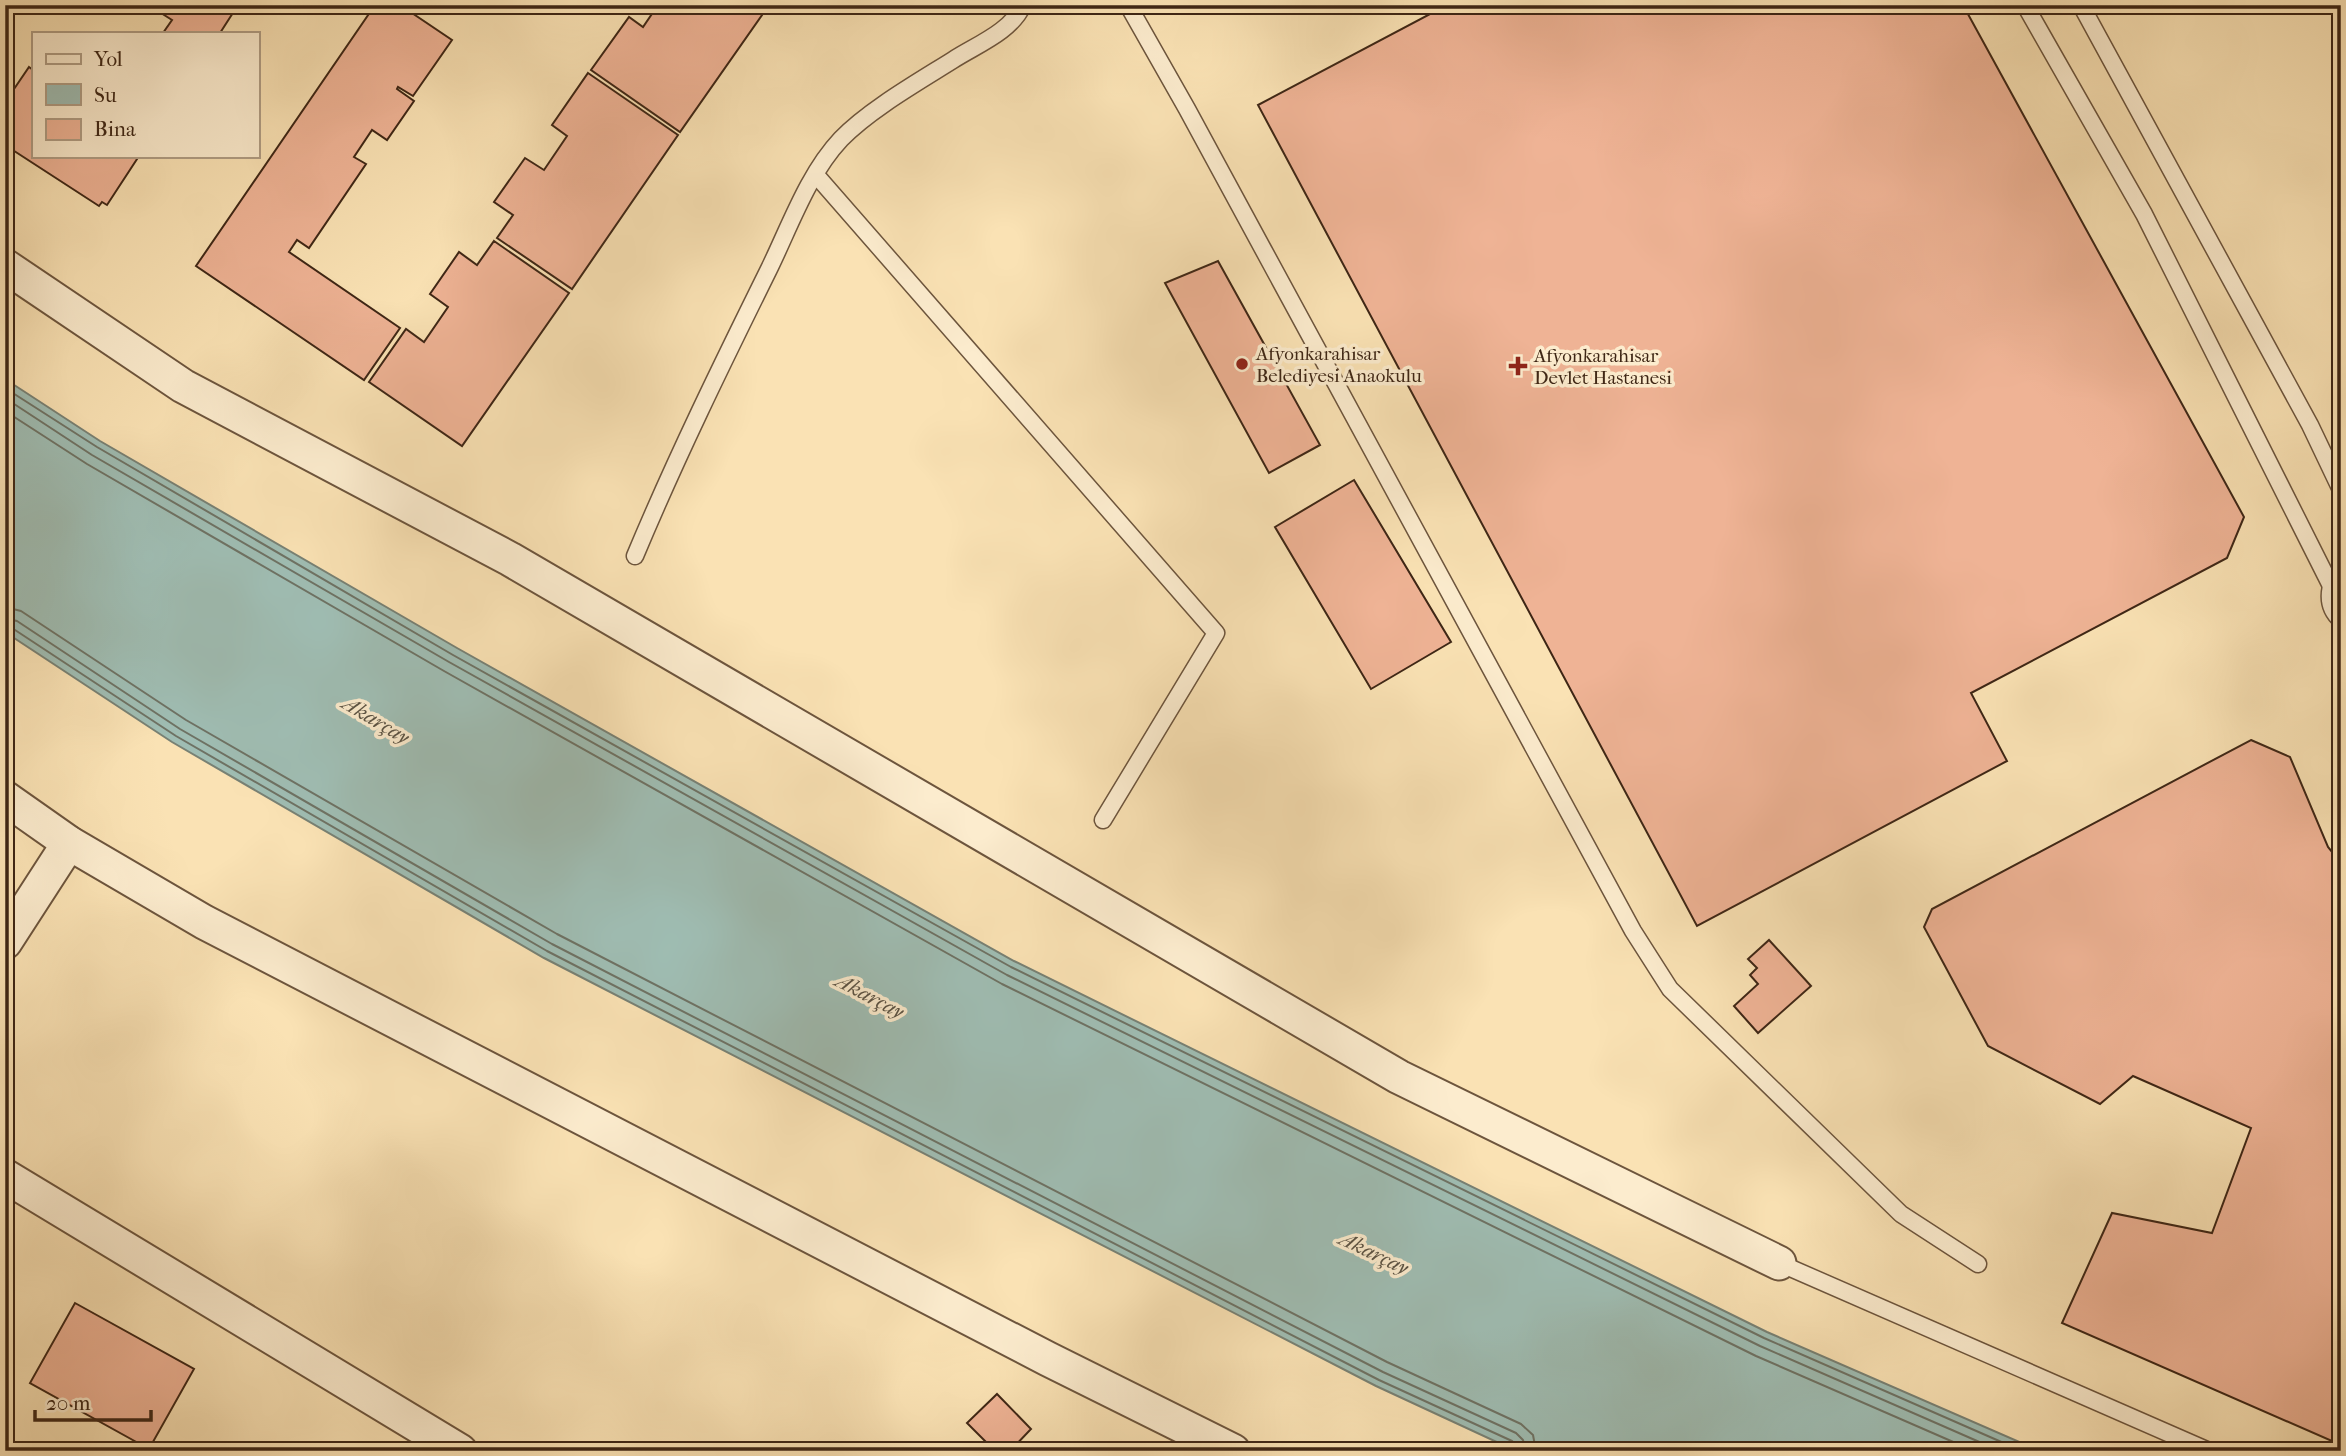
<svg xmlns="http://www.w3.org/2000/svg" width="2346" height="1456" font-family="'IM FELL French Canon',serif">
  <rect width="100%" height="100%" fill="#fae2b4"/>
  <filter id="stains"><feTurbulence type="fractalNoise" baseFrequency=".00286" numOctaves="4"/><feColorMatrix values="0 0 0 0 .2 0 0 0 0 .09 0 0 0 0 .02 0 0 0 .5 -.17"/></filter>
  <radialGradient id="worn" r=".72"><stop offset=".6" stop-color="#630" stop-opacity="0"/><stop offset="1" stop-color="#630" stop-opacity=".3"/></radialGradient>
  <path fill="#9fbdb3" stroke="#788174" stroke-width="2" d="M5 379 100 441 457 648 1014 961 1767 1332 2040 1451H1516L1376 1386 544 958 172 742 5 632Z"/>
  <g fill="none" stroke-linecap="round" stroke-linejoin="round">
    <g stroke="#6e7264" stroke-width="2">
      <path d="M5 388 97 447 453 655 1011 967 1764 1338 2022 1451"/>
      <path d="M5 398 92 455 449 662 1007 975 1760 1346 2000 1451"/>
      <path d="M5 411 87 464 444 671 1002 984 1756 1356 1974 1451"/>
      <path d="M5 607 21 611 186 720 557 934 1387 1362 1521 1424 1533 1435 1536 1451"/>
      <path d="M5 618 17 621 180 729 552 944 1383 1372 1516 1433 1523 1440 1526 1451"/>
      <path d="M5 627 12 628 176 736 547 951 1379 1380 1512 1441 1516 1445 1517 1451"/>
    </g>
  </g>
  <g fill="#efb395" stroke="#3e2615" stroke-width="2">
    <path d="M166 5H238L220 33H163L172 20 161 13Z"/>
    <path d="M375 5H400L452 40 413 96 398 87 397 89 414 101 387 140 372 130 354 157 366 164 309 248 297 240 289 252 400 328 364 380 196 266Z"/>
    <path d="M658 5H769L680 132 591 70 629 17 643 27Z"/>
    <path d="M1447 5H1963L2244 517 2227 558 1971 693 2007 761 1697 926 1258 105Z"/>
    <path d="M29 67 33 70V156H139L107 205 102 202 99 206 5 145V88L12 92Z"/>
    <path d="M588 73 678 135 572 289 497 238 513 215 494 202 525 158 544 170 567 136 552 125Z"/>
    <path d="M494 241 569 293 462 446 369 382 406 329 424 342 448 307 430 294 459 252 477 265Z"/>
    <path d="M1218 261 1320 445 1269 473 1165 283Z"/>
    <path d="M1354 480 1451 642 1371 689 1275 527Z"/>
    <path d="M2251 740 2290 757 2328 847 2341 863V1445L2062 1323 2112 1213 2212 1233 2251 1128 2133 1076 2100 1104 1988 1046 1924 927 1932 909Z"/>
    <path d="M1769 940 1811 986 1758 1033 1734 1006 1758 984 1750 975 1757 968 1748 959Z"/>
    <path d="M75 1303 194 1369 149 1449 30 1383Z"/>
    <path d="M997 1394 1031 1429 1010 1451H995L967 1423Z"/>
  </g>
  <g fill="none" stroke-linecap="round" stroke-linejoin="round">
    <g stroke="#6d553d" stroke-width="19">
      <g id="lane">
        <path d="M1128 5 1187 109 1633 931 1670 989 1901 1214 1978 1264"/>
        <path d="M2025 5 2144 214 2331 586"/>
        <path d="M2081 5 2310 425 2341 490"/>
        <path d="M816 175 1216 633 1103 820"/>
        <path d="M635 556C676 458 722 364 769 269 790 226 808 174 841 139 869 110 918 82 953 60 976 45 1011 32 1023 5"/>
        <path d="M2341 573C2326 585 2326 607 2341 620"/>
        <path d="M1779 1263 2209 1451"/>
      </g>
    </g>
    <g stroke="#6d553d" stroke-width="37">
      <g id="street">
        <path d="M5 266 183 386 510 559 1399 1077 1779 1263"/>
        <path d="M5 798 69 843 204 922 1048 1359 1233 1451"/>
        <path d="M5 942 69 843"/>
        <path d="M5 1176 460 1451"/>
      </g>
    </g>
    <use href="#lane" stroke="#fcecce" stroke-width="16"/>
    <use href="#street" stroke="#fcecce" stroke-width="33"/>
  </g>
  <g fill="#8f2418" stroke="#fcecce" stroke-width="2.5">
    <circle cx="1242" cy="364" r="7"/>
    <path d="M1514.5 355.5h7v7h7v7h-7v7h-7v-7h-7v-7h7z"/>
  </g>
  <g text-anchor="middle" stroke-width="7" stroke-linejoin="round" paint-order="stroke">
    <g font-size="19" fill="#3e2615" stroke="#fcecce" text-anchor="start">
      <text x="1256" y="360">Afyonkarahisar<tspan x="1256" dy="22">Belediyesi Anaokulu</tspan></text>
      <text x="1534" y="362">Afyonkarahisar<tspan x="1534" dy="22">Devlet Hastanesi</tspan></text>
    </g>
    <g font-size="21" font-style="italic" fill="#5b5344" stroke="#fcecce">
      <text transform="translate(376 720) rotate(31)" y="7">Akarçay</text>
      <text transform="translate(870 996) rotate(28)" y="7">Akarçay</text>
      <text transform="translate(1374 1253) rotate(26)" y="7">Akarçay</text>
    </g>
  </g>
  <rect width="2346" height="1456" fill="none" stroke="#fae2b4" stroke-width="28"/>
  <rect x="7" y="7" width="2332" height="1442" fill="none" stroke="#3e2615" stroke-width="3.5"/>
  <rect x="14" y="14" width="2318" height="1428" fill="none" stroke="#3e2615" stroke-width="2"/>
  <rect x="32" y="32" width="228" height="126" fill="#fcecce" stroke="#b09d84" stroke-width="2"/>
  <rect x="46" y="54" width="35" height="10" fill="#fcecce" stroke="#b09d84" stroke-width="2"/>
  <text x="94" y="66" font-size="21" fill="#3e2615">Yol</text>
  <rect x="46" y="84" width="35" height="21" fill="#9fbdb3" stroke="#b09d84" stroke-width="2"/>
  <text x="94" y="102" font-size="21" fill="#3e2615">Su</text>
  <rect x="46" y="119" width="35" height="21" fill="#efb395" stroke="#b09d84" stroke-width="2"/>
  <text x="94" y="136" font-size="21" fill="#3e2615">Bina</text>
  <path d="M35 1410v10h116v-10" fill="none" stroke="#3e2615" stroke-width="3.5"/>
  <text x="46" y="1410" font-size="21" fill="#3e2615" stroke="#fcecce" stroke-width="5" paint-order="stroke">20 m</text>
  <rect width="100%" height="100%" filter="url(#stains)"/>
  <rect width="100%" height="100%" fill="url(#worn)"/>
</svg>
